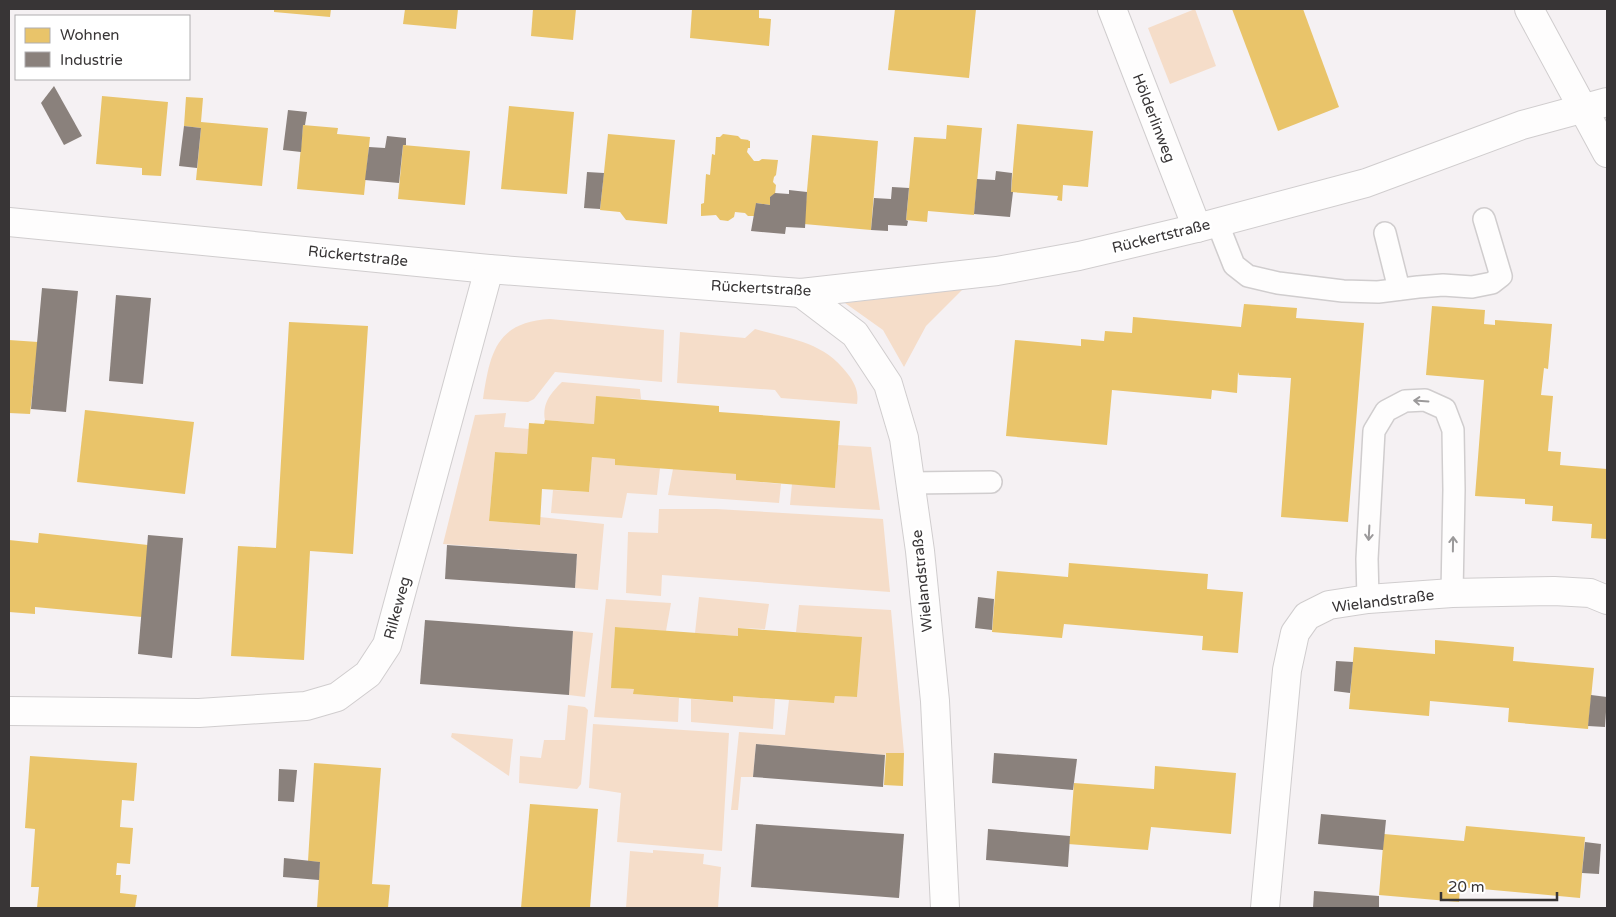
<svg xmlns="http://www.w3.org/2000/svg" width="1616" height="917" font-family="'Varela Round',sans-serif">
  <rect width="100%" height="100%" fill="#f5f1f3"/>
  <g fill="#f5ddc9">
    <path d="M1195 9 1216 66 1170 84 1148 28Z"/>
    <path d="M963 289 926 326 904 367 883 330 845 303Z"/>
    <path d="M550 319 664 330 662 382 555 372 534 399 528 402 483 399C490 353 496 322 550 319Z"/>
    <path d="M755 329C790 339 823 341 847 373 855 383 859 392 857 404L781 398 775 390 677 383 680 332 745 338Z"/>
    <path d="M562 382 640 389 641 399 597 397 594 424 545 420C542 403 551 393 562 382Z"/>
    <path d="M506 413 504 427 529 429 527 454 495 452 489 521 539 525 540 517 604 524 598 590 575 588 577 554 443 544 475 415Z"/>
    <path d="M838 445 871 447 880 510 790 505 792 484 835 487Z"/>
    <path d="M592 457 615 459V465L660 468 657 495 627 493 622 518 551 513 553 490 589 492Z"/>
    <path d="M673 469 736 474V480L781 484 779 503 668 495Z"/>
    <path d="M659 509H716L883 519 890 592 662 575 661 596 626 593 628 532 658 533Z"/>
    <path d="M699 597 769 604 765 629 739 628 738 636 695 633Z"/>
    <path d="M606 599 671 603 666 631 615 627 612 688 634 689V694L679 698 678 722 594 717Z"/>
    <path d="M799 605 891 610 904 753H886L885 755 756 744 753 777H741L738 810H731L739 732 785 735 789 700 834 703 835 696 857 697 861 637 796 632Z"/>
    <path d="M573 631 593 633 585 697 569 695Z"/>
    <path d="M733 696 775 699 773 729 691 722V699L733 702Z"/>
    <path d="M568 705 585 707 588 710 581 784 577 789 519 783 520 756 541 758 544 740H565Z"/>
    <path d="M593 724 729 733 722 851 617 842 621 793 589 788Z"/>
    <path d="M452 733 513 739 509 776 451 737Z"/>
    <path d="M653 850 704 854 703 864 721 867 718 908H626L630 851 653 853Z"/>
  </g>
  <g fill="#e9c46a">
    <path d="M274 9H331L330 17 274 12Z"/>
    <path d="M405 9H458L456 29 403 24Z"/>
    <path d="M533 9H576L573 40 531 36Z"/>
    <path d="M692 9H759V18L771 19 769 46 690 38Z"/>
    <path d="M895 9H976L969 78 888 70Z"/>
    <path d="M1232 9H1303L1339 107 1278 131Z"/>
    <path d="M102 96 168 102 161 176 142 175V168L96 164Z"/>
    <path d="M186 97 203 98 201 122 268 128 262 186 196 180 201 128 184 126Z"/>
    <path d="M509 106 574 112 567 194 501 189Z"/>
    <path d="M1017 124 1093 131 1088 187 1063 185 1062 201 1057 200 1058 196 1011 192Z"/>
    <path d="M303 125 338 128 337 134 370 137 364 195 297 189Z"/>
    <path d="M947 125 982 128 974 215 928 211 927 222 906 220 914 137 946 139Z"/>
    <path d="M608 134 675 140 667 224 626 220 620 212 600 210Z"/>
    <path d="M723 134 738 136 741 139 749 140 748 141H750V148H748L747 152 754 161H759L762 159 778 160 776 175 774 177 773 182 776 185 775 194 770 197V205L756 203 755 216H748L745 213 735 212 734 217 728 221 720 220 716 215 701 216V204L704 203 706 174 710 175 712 154 715 155 716 137H720Z"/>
    <path d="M812 135 878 141 871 230 804 224Z"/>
    <path d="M403 145 470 151 465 205 398 199Z"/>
    <path d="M1244 304 1297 308 1296 318 1364 323 1348 522 1281 517 1291 378 1239 375 1238 372 1237 393 1212 390 1211 399 1112 390 1107 445 1006 436 1015 340 1081 346V339L1104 341 1105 331 1132 333 1133 317 1241 327Z"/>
    <path d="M1432 306 1485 310 1484 324 1495 325V320L1552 324 1548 369 1544 368 1541 395 1553 396 1548 451 1561 452 1560 465 1607 469V539L1591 538 1592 524 1552 521 1553 506 1525 504V499L1475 496 1484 380 1426 375Z"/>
    <path d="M289 322 368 326 353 554 310 551 304 660 231 656 238 546 276 548Z"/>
    <path d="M9 340 38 342 30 414 9 413Z"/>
    <path d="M596 396 719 406V412L840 421 835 488 736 480V474L615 465V459L592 457 589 492 542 489 540 525 489 521 495 452 527 454 529 423 544 424 545 420 594 424Z"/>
    <path d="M85 410 194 422 185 494 77 482Z"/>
    <path d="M39 533 148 545 142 617 35 607V614L9 612V540L38 543Z"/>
    <path d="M1069 563 1208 574 1207 589 1243 592 1238 653 1202 650 1203 636 1168 633 1064 624 1062 638 992 632 997 571 1068 577Z"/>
    <path d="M615 627 738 636V628L862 637 857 697 835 696 834 703 733 696V702L633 694 634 689 611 688Z"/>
    <path d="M1435 640 1514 647 1513 661 1594 668 1588 729 1508 722 1509 708 1430 701 1429 716 1349 709 1354 647 1435 654Z"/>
    <path d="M886 753H904L903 786 884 785Z"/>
    <path d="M30 756 137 763 134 801 122 800 120 827 133 828 130 864 117 863 116 875H121L120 893 137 895 135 908H37L39 887H31L35 829 25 828Z"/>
    <path d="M314 763 381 768 372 884 390 885 388 908H317L320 862 308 861Z"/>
    <path d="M1155 766 1236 773 1231 834 1151 827 1148 850 1068 844 1070 836 1074 783 1154 789Z"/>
    <path d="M530 804 598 809 590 908H521Z"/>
    <path d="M1466 826 1585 837 1580 898 1460 887 1459 902 1379 895 1384 834 1464 841Z"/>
  </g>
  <g fill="#8a817c">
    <path d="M54 86 82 136 64 145 41 103Z"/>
    <path d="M288 110 307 112 305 125H303L301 152 283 150Z"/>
    <path d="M184 126 201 128 197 168 179 166Z"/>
    <path d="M387 136 406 138V145H403L399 183 365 180 369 147 385 148Z"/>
    <path d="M996 171 1012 173 1011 192H1013L1010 217 974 214 977 179 995 180Z"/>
    <path d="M587 172 604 173 600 209 584 208Z"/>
    <path d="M892 187 909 188 906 220 908 221 907 226 888 225V231L871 230 874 198 891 199Z"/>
    <path d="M789 190 807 192 805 228 786 227 785 234 751 231 756 203 770 205V197L775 193 789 194Z"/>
    <path d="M42 288 78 291 66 412 31 409Z"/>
    <path d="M116 295 151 298 143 384 109 381Z"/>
    <path d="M148 535 183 538 172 658 138 654Z"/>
    <path d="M447 545 577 554 575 588 445 579Z"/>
    <path d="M978 597 994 599 992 630 975 628Z"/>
    <path d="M425 620 573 631 569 695 420 684Z"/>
    <path d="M1336 661 1353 662 1350 693 1334 691Z"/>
    <path d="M1591 695 1607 697 1605 727 1588 726Z"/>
    <path d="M756 744 885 755 883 787 753 777Z"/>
    <path d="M994 753 1077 759 1073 790 992 783Z"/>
    <path d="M279 769 297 770 294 802 278 801Z"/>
    <path d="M1321 814 1386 820 1383 850 1318 844Z"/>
    <path d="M756 824 904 834 899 898 751 887Z"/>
    <path d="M988 829 1070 836 1068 867 986 860Z"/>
    <path d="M1585 842 1601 844 1599 874 1582 873Z"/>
    <path d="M284 858 320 862 319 880 283 877Z"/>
    <path d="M1314 891 1379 896V908H1313Z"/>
  </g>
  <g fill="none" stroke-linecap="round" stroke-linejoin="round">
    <g stroke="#d0cdce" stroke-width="24">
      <g id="service">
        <path d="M1217 222 1234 265 1248 276 1278 283 1343 291 1378 292 1418 287 1443 285 1472 287 1492 283 1501 276 1484 219"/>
        <path d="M1385 233 1399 289"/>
        <path d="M910 483 991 482"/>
        <path d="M1368 599 1367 559 1374 431 1386 411 1405 401 1425 400 1445 409 1453 430 1454 490 1452 593"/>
      </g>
    </g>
    <g stroke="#d0cdce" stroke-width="30">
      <g id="minor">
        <path d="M1112 9 1197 228"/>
        <path d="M9 222 489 269 801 293 997 271 1079 256 1197 228 1366 183 1522 125 1607 102"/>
        <path d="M801 293 855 334 888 384 904 438 920 551 935 701 945 908"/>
        <path d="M9 711 199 713 306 706 337 697 368 674 387 645 489 269"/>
        <path d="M1265 908 1287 670 1295 633 1307 616 1329 605 1368 599 1452 593 1554 591 1590 593 1607 600"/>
      </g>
    </g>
    <g stroke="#d0cdce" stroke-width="30">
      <path id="tertiary" d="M1529 9 1607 153"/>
    </g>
    <use href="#service" stroke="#fefdfd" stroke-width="21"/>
    <use href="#minor" stroke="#fefdfd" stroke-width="28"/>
    <use href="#tertiary" stroke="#fefdfd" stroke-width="28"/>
  </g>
  <defs><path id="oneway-shaft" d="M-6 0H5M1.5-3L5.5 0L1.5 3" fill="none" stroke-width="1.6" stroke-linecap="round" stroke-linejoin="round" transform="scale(1.25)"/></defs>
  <g stroke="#9b999a">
    <use href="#oneway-shaft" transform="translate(1421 401) rotate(-176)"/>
    <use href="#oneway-shaft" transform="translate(1369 533) rotate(93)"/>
    <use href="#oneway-shaft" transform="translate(1453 544) rotate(-89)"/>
  </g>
  <g text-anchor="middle" stroke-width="5" stroke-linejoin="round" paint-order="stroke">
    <g font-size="15" fill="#383536" stroke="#fff">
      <text transform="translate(1154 118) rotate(69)" y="5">Hölderlinweg</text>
      <text transform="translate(1161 236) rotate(-14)" y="5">Rückertstraße</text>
      <text transform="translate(358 256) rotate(6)" y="5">Rückertstraße</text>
      <text transform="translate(761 288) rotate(3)" y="5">Rückertstraße</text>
      <text transform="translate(922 581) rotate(-96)" y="5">Wielandstraße</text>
      <text transform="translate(1383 601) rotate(-7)" y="5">Wielandstraße</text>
      <text transform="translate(397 608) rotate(-75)" y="5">Rilkeweg</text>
    </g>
  </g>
  <rect width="1616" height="917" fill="none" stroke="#383536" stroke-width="20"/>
  <rect x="15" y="15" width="175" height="65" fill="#ffffff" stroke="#afaeaf"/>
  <rect x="25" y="28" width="25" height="15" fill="#e9c46a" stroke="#afaeaf"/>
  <text x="60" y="40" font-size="15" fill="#383536">Wohnen</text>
  <rect x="25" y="52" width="25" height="15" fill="#8a817c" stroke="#afaeaf"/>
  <text x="60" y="65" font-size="15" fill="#383536">Industrie</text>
  <path d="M1441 892v8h116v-8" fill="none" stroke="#383536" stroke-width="2.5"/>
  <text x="1448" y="892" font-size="15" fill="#383536" stroke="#ffffff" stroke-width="4" paint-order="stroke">20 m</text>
</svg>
